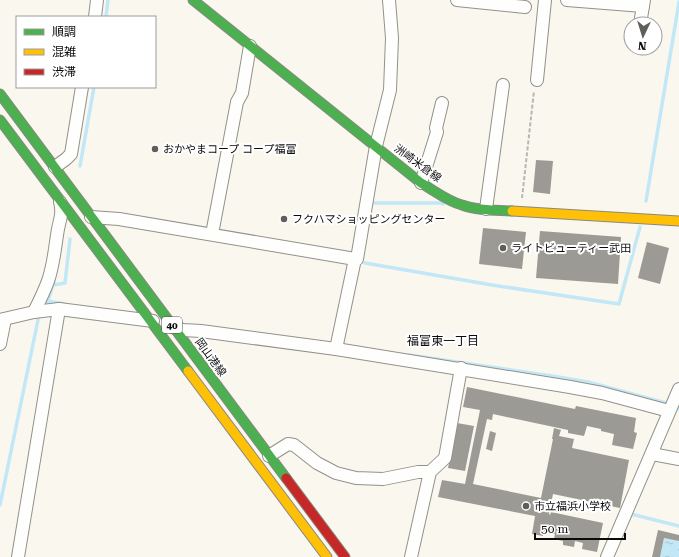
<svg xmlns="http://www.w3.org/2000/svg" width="679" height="557" font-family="'Roboto Serif','Noto Sans JP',serif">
  <defs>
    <pattern id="water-ripples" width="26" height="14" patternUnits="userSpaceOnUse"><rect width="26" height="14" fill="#c2e7f7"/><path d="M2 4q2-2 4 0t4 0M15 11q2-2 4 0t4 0" fill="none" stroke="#a5c5d2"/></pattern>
  </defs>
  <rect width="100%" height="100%" fill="#faf7ee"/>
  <path fill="url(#water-ripples)" d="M664 538 679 541V557H660Z"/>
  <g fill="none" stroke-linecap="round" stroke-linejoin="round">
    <g stroke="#c2e7f7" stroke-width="3.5">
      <path d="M106 17 108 0"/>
      <path d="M80 166 94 87"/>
      <path d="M646 201 679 2"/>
      <path d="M374 203H441L443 204"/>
      <path d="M365 263 492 285 619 304 640 227"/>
      <path d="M53 285 65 283 70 239"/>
      <path d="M48 301 54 281"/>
      <path d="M42 305 48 301 65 304"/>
      <path d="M409 355 552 376 588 382 666 403 679 409"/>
      <path d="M0 505 39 315"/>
      <path d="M631 514 679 526"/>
    </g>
  </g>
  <g fill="#9c9a94">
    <path d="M536 160 553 161 550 194 533 192Z"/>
    <path d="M483 228 526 232 522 269 479 264Z"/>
    <path d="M540 231 621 237 618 284 536 278Z"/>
    <path d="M647 242 669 248 660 284 638 278Z"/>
    <path d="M467 387 575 409 576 406 636 418 634 432 637 433 633 449 612 445 614 434 601 431V429L587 426 584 436 568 433V430L493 414 492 420 487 419 473 484 541 498 553 439H552L554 428 561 430 559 436 574 439 572 448 629 460 620 508 553 494 549 514 550 515 551 512 603 523 597 552 582 549 583 543 575 541 574 547 563 545V541L554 539 555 534 543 532V536L532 534 535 516 438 497 442 480 465 484 480 410 463 407Z"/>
    <path d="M457 423 474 426 465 471 448 468Z"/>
    <path d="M490 431 496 433 492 451 486 449Z"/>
    <path d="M658 530 679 535V541L664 538 660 557H652Z"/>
  </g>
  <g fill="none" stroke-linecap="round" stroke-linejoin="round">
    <g stroke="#93918d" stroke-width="14">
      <g id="street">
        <path d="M457 0 525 7"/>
        <path d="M567 0 643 6"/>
        <path d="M95 17 97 0"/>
        <path d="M640 24 644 0"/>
        <path d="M537 80 545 0"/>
        <path d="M55 167 66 159 71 154 82 87"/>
        <path d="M421 183 437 132 436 128 442 103"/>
        <path d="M486 209 503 85"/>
        <path d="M91 217 119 219 355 259"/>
        <path d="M212 234 237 102 242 93 250 46"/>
        <path d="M34 312C39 302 44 292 48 281 54 264 55 246 58 229 60 219 63 213 60 202"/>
        <path d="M0 320 34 312 59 309 153 321"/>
        <path d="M172 327 183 330 201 331 336 349 570 387 602 393 669 411"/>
        <path d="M0 344 5 319"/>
        <path d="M336 349 355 259H357L376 146 390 90 392 38 389 0"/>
        <path d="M652 454 679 459"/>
        <path d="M269 456 288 444 294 445 317 463 336 473 356 478 383 479 418 472H430"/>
        <path d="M18 557 59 309"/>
        <path d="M411 557 430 472 445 458 461 368"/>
        <path d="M607 557 679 389"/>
      </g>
    </g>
    <g stroke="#898884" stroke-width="11">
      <g id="fast">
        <path d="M193 0 421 183C435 191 447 201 462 205 478 211 496 210 512 211"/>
        <path d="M0 94 286 478"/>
        <path d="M0 120 188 371"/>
      </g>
    </g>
    <g stroke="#898884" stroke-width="11">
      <g id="slow">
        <path d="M512 211 679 221"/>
        <path d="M188 371 327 557"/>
      </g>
    </g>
    <g stroke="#898884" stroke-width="11">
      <path id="jam" d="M286 478 345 557"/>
    </g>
    <path stroke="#b7b6b5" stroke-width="2" stroke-dasharray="4 2" stroke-linecap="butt" d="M522 198 534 91"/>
    <use href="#street" stroke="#fefefc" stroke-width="12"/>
    <use href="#fast" stroke="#4caf50" stroke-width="9"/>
    <use href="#slow" stroke="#ffc107" stroke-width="9"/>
    <use href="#jam" stroke="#c62828" stroke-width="9"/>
  </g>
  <g fill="#5f5e5a" stroke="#fff" stroke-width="1.5">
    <circle cx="155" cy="149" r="4"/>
    <circle cx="284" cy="219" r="4"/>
    <circle cx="503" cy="248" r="4"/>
    <circle cx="526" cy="506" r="4"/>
  </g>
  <g text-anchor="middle" stroke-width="4" stroke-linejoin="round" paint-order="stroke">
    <rect fill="#fff" stroke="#545454" stroke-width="1" x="162" y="317" width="20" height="16" rx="3"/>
    <g font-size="10" font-weight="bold" fill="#0b0b0b">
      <text x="172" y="329">40</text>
    </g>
    <g font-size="11" fill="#0b0b0b" stroke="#fff" text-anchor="start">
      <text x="163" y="153">おかやまコープ コープ福富</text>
      <text x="292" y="223">フクハマショッピングセンター</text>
      <text x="511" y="252">ライトビューティー武田</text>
      <text x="534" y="510">市立福浜小学校</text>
    </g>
    <g font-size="11" fill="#0b0b0b" stroke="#fff">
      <text transform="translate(418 163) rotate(36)" y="4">洲崎米倉線</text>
      <text transform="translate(211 357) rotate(54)" y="4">岡山港線</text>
    </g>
    <g font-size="12" fill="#0b0b0b" stroke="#fff">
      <text x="443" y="345">福富東一丁目</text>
    </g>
  </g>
  <rect x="16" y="16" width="140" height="72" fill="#ffffff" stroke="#9d9d9d"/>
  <rect x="24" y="29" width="20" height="6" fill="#4caf50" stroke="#9d9d9d"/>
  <text x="52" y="36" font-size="12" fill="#0b0b0b">順調</text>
  <rect x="24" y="49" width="20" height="6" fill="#ffc107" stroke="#9d9d9d"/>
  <text x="52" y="56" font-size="12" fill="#0b0b0b">混雑</text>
  <rect x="24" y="69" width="20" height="6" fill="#c62828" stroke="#9d9d9d"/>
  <text x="52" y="76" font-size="12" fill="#0b0b0b">渋滞</text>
  <g transform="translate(643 36) rotate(184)"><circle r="19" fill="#ffffff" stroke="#9d9d9d"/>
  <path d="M0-3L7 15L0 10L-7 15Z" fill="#5f5e5a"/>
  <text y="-6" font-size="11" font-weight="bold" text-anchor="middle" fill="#0b0b0b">N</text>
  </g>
  <path d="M535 533v6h90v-6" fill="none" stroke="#0b0b0b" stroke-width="2"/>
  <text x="541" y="533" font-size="12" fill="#0b0b0b" stroke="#ffffff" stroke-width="3" paint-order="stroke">50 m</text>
</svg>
